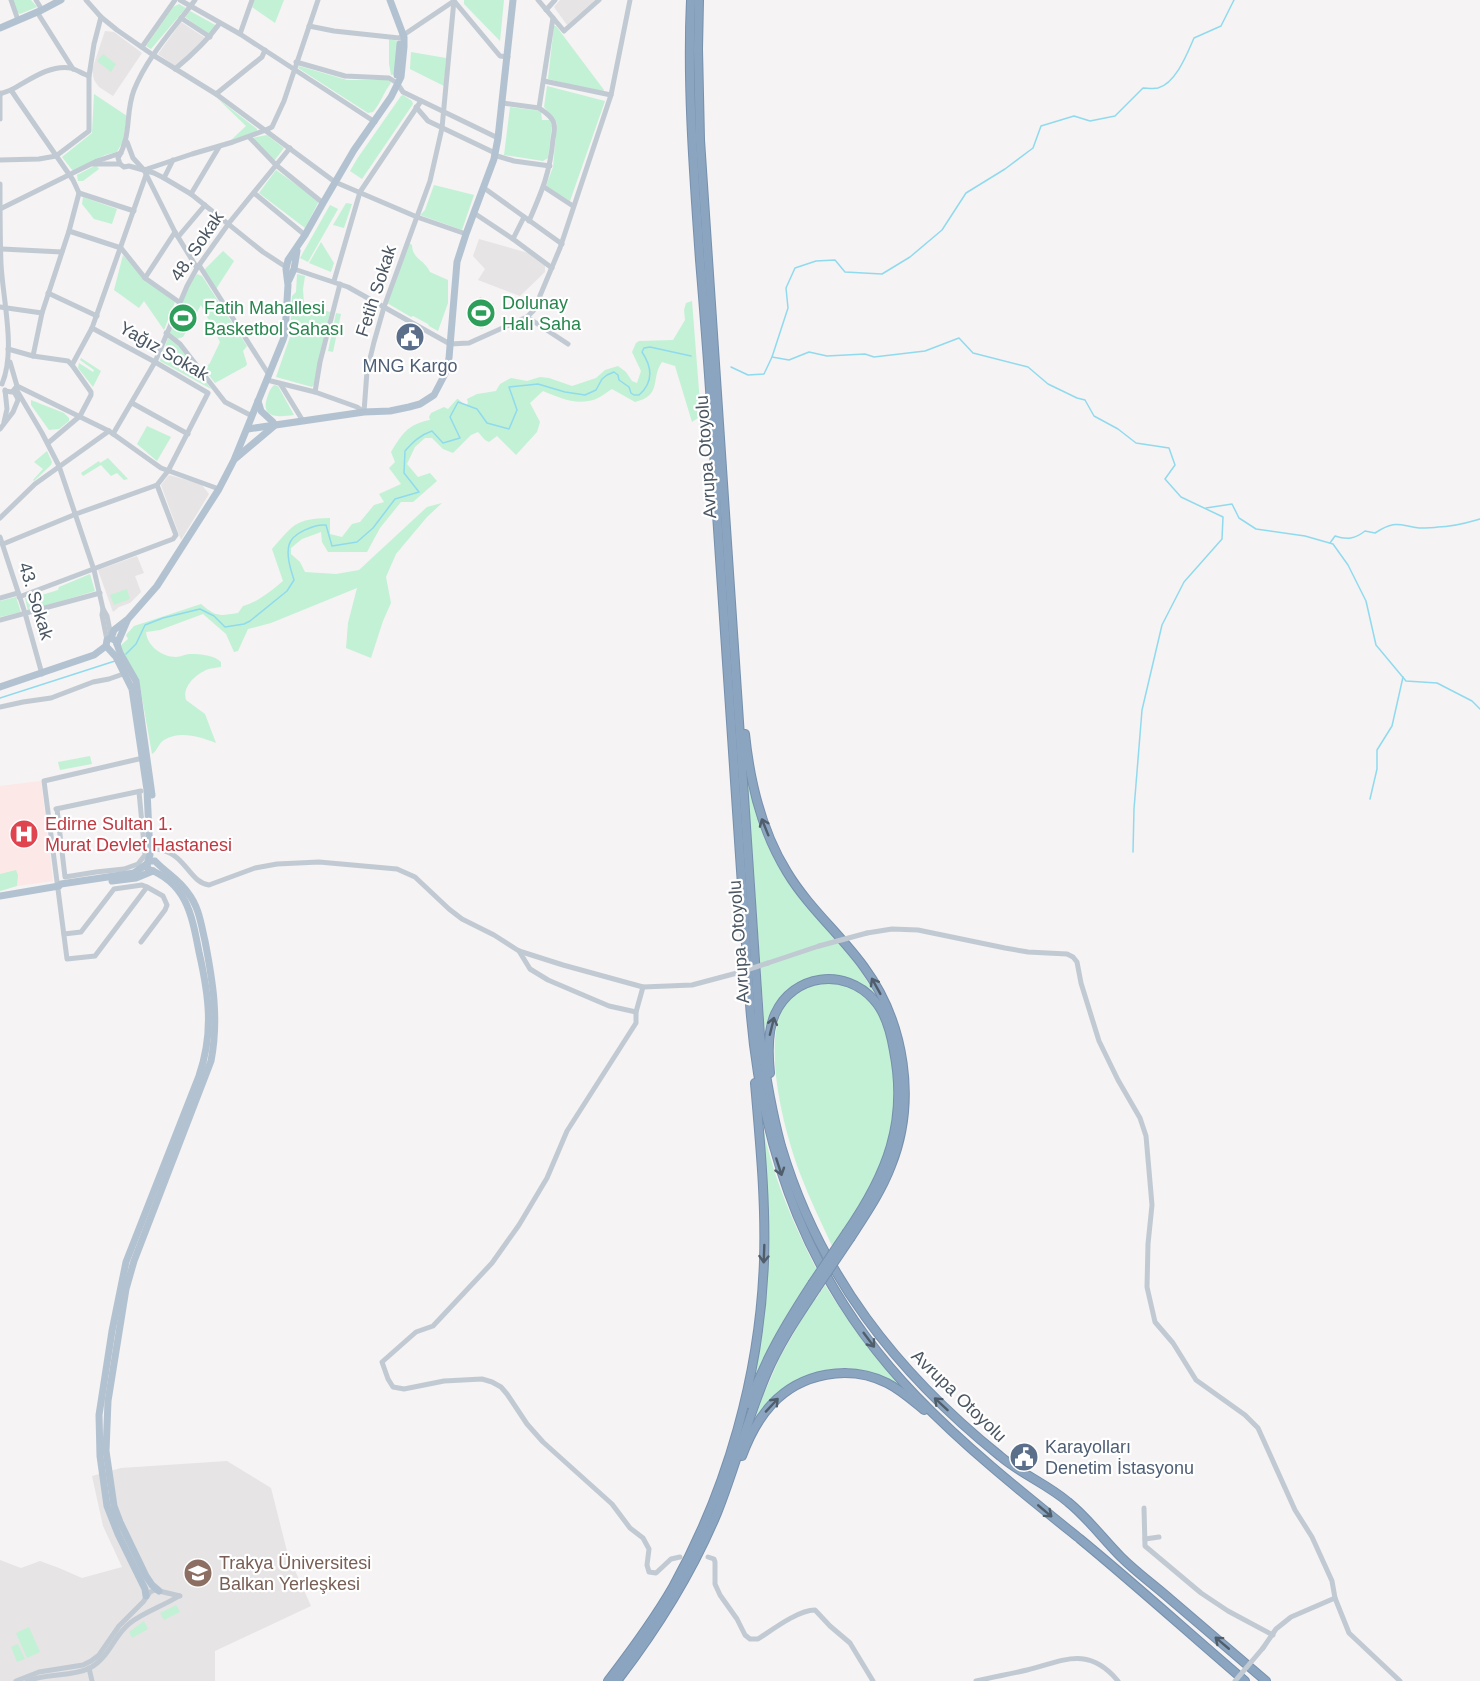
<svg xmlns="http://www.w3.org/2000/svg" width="1480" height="1681" font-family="Helvetica,sans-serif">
  <rect width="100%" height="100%" fill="#f5f3f3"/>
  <g fill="#e6e4e5">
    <path d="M560 0H595L567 25 554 7Z"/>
    <path d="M181 22 207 39 175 66 158 54Z"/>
    <path d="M105 31 114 32 142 53 113 96 99 87 94 80 92 70Z"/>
    <path d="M479 239 539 256 545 263V272L520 296 478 280 485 269 473 256Z"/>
    <path d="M169 475 201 484 209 494 181 540 161 485Z"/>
    <path d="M137 556 144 573 135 576 141 592 130 603 119 607 113 612 98 570Z"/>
    <path d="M227 1461 271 1488 288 1555 311 1606 215 1651V1681H0V1560L21 1568 40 1561 59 1568 82 1578 122 1567 103 1526 92 1476 121 1468Z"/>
  </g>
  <path fill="#fce8e6" d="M41 781 53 881 17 886 0 891V786Z"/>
  <g fill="#c3f1d5">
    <path d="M13 0H31L37 7 20 14 17 12Z"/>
    <path d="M254 0H284L275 23 252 7Z"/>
    <path d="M464 0H504L500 41 464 4Z"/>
    <path d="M179 4 186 8 151 49 146 46 173 7Z"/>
    <path d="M190 11 217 26 208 34 185 17Z"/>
    <path d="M554 26H556L604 90 603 93 548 79Z"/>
    <path d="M389 39 398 41 396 74 391 75 389 64Z"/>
    <path d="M411 52 446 58 444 86 410 69Z"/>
    <path d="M103 54 116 64 111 72 97 61Z"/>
    <path d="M299 66 347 80H389L391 83C383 93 381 103 373 112L368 113 298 68Z"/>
    <path d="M547 86 605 101 570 201 546 186 553 167 557 123 544 107Z"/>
    <path d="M94 94 127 116 123 141 117 152 105 155 73 171 62 157 92 133Z"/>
    <path d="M403 95 412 101 413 104 362 179 350 171 357 159 401 96Z"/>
    <path d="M217 98 257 129V131L229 142 246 126Z"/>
    <path d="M510 107 541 111 542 120H550L552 125 548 158 543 161 504 155Z"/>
    <path d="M267 135 284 148 274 161 252 138Z"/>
    <path d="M96 165 99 169 83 181H78L77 175Z"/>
    <path d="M276 170 319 201 305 228 259 193Z"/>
    <path d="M434 185 474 195 462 230 420 215 425 210Z"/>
    <path d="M83 197 117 209 112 224 94 219 82 204Z"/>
    <path d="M346 203 352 204 344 228 333 225Z"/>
    <path d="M330 205 338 209 308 262 300 258Z"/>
    <path d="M321 242 334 263 331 272 309 263Z"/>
    <path d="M409 243 412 245C412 259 425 260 430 272L448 280V303L438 331 429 326 428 324 413 316 411 317 387 303Z"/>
    <path d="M223 251 234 261 216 289 204 270Z"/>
    <path d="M123 255 144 279 175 302 164 330 144 301 139 308 114 290Z"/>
    <path d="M197 274 202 276 247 346 243 351 247 364 246 366 215 383 204 369 210 363 220 342 201 305 183 337 177 339 168 332 186 290Z"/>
    <path d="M297 274 305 276 303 289 304 305 330 312 315 383 312 387 276 377 290 337 292 296 296 292Z"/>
    <path d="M480 297 494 304 482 329 468 322Z"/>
    <path d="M692 301 701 416 692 422 675 366 662 362C650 379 663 395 635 402L612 389C607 392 601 397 596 399 577 406 560 398 543 391L530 403 540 422 537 432 516 455 497 436 489 442 485 440 478 432 471 435 453 453 443 449 432 438H425L415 447 407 464 418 477 430 473 437 481 413 502H401L380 528 367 552H328L322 542 321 532 302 539 291 548V554L300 562 305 572 336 574 359 570 427 507 442 503 427 517 396 554 386 577 391 603 383 621 371 658 346 648 348 623 357 588 271 623 248 629 238 651 234 652 226 634 203 614 160 630 146 632C147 646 162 657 176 657 181 657 185 654 190 654 201 654 214 655 221 662V667C216 668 210 668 206 670 195 675 182 687 186 700L205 714 216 743C201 737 179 730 164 740 158 744 158 750 152 754L139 681 121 649 120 646 128 639 126 635 134 626 201 604C216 617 219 616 238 613L243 606C258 602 271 591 283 581L272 549C294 524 295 519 330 518V534L342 537 352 524 360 522 374 505 384 502 379 494 401 484 389 468 395 462 391 452C402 434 408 424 430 420L429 417 431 413 444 407 448 409 457 399H458L466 406 468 403 467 399 477 394 496 391 500 384 511 378 527 381 540 377 549 378 572 386 596 378 605 370 618 366 626 372 632 381 637 383 641 371 632 352 636 343 639 341 673 340 685 320 684 310 686 303Z"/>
    <path d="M336 313 341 314 333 352 328 351Z"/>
    <path d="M168 338 184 350 211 389 160 361Z"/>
    <path d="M81 358 101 371 93 387 78 368 79 363 93 372 94 370 80 360Z"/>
    <path d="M274 385 278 386 294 415C280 417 260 419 267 398 269 392 270 389 274 385Z"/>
    <path d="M31 400 64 413 69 418V421L59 429 49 430 31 405Z"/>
    <path d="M147 426 171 437 157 461 137 444Z"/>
    <path d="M47 451 52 462 51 465 34 481 33 480 43 469 34 462Z"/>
    <path d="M108 458 128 479 124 480 117 473 111 476 101 465 83 476 81 473 99 461 100 463Z"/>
    <path d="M90 574 95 591 28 611 25 598 28 597 29 599 58 590 59 587Z"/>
    <path d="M127 589 130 599 114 605 110 595Z"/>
    <path d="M16 597 21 612 0 617V601Z"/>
    <path d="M90 756 92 764 60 770 58 762Z"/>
    <path d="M747 781 752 797 789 881 788 882 857 965 880 1002C872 992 863 984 851 979 823 967 785 982 773 1010 768 1021 767 1035 766 1046Z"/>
    <path d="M16 870 18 875 17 886 0 891V874Z"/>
    <path d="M832 982C845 985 856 988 866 997 897 1028 901 1107 888 1147 883 1162 876 1180 868 1194 858 1212 844 1230 833 1248 822 1224 810 1200 801 1176 785 1135 757 1033 790 998 802 986 817 984 832 982Z"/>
    <path d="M762 1127H763C773 1178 794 1225 817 1270L772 1343 755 1378 753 1377 760 1332Z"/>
    <path d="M825 1285C849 1324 876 1358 907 1392L851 1371 849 1368C808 1368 777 1386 755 1419L763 1396 780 1357 814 1298 816 1299Z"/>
    <path d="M176 1605 180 1612 164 1620 160 1613Z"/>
    <path d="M144 1621 148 1629 132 1638 129 1632Z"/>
    <path d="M29 1627 40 1652 27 1658 16 1633Z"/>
    <path d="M18 1644 25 1659 17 1662 11 1647Z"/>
  </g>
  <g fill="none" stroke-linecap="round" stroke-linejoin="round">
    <g stroke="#90daee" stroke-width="1.5">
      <path d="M772 357 789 360 809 352 827 356 865 354 874 357 925 351 959 338 973 353 1028 367 1048 384 1077 398 1085 400 1094 416 1118 429 1136 443 1169 448 1175 465 1165 479 1181 497 1223 517 1222 539 1184 582 1162 625 1142 710 1134 809 1133 852"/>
      <path d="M731 367 748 375 764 374 772 357 788 308 786 288 795 268 816 261 835 260 845 272 882 274 910 257 942 230 966 193 1005 169 1033 148 1041 126 1074 116 1090 121 1115 116 1143 88C1147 88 1153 89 1158 88 1176 83 1187 54 1194 38L1221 26 1234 0"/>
      <path d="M1206 508 1232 504 1239 518 1256 529 1305 536 1333 544 1348 565 1366 601 1376 645 1406 681 1437 683 1472 701 1480 709"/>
      <path d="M1330 543 1335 536C1347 540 1355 539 1365 531L1375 533C1395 520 1398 525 1419 528 1426 528 1432 528 1438 527 1453 527 1466 523 1480 519"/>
      <path d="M126 654 136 644 145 625 163 618 200 609 214 616 225 627 244 624 250 621 287 591 294 580C291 570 286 556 289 545 292 533 315 524 326 525L332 546 357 542 373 528 395 499 419 492 404 473 405 451C413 442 420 435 432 431L443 443 460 438 450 417 458 402 477 409 487 423 509 429 517 410 509 387 538 384 565 392 585 395 596 390 602 379 607 375 614 372 618 375 619 380 629 387 631 393 634 395H639C654 382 652 367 642 352L644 348 650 347 691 356"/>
      <path d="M0 698 115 661"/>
      <path d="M1370 799 1377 769V750L1392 726 1403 677"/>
    </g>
    <g stroke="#7690ad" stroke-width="10">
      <g id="highway">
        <path d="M691 0C687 86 694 173 700 260 707 344 714 429 717 514L750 1004C761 1155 810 1286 916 1396 966 1448 1024 1494 1080 1539 1136 1585 1190 1634 1245 1681"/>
        <path d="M699 0 698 49 700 140 760 1035C765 1072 771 1109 781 1146 819 1274 897 1373 1000 1456 1021 1474 1047 1484 1068 1502 1088 1518 1103 1539 1121 1557 1136 1572 1154 1585 1170 1599 1202 1626 1234 1654 1266 1681"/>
        <path d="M745 734C750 783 761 830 787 872 808 907 840 934 864 967 905 1023 917 1101 891 1166 881 1192 866 1214 851 1237"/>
        <path d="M770 1073C768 1054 767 1032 775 1014 793 974 845 967 874 1000 886 1013 891 1033 894 1051 908 1122 887 1174 847 1232"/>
        <path d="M749 1404C765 1359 786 1324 812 1284"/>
        <path d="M742 1456C749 1437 758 1419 772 1404 801 1373 849 1364 887 1383 901 1390 912 1400 924 1410"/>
        <path d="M608 1681C631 1651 654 1620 673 1587 728 1488 760 1374 764 1261 766 1201 760 1142 755 1083"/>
        <path d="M617 1681C657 1629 692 1573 717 1513 735 1468 747 1420 766 1375 779 1344 798 1316 816 1289"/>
      </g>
    </g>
    <g stroke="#c1cad2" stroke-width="5">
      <path d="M11 0 18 20"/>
      <path d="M36 0 42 10"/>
      <path d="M86 0 101 17 117 30 153 55 216 94 335 182 417 217 466 234"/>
      <path d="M180 0 240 34 375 122"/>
      <path d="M538 0 564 31 599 0"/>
      <path d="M546 10 555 0"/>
      <path d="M37 12 73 69"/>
      <path d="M181 18 210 37"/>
      <path d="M309 26 334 31 399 38 454 1 500 56 508 57"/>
      <path d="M240 34 252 0"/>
      <path d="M142 47 175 0"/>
      <path d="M296 62 345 76 389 78 397 83 403 92 498 138"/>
      <path d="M175 69C192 55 207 41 220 23"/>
      <path d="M544 81 611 95"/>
      <path d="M11 90C28 81 50 64 71 68 77 70 83 74 89 76"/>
      <path d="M0 93V119"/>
      <path d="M0 94 11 90 17 99 73 180 79 193 69 231 42 313 33 356"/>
      <path d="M216 94 262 57 265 50"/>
      <path d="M502 103 539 108"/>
      <path d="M416 107 428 121 495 153"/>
      <path d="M249 137 276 165 323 203"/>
      <path d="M127 142 133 158 144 170 175 232 197 268"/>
      <path d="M494 155 514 161 550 166"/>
      <path d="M0 160 39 159 56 156 89 131V76L94 44 101 17"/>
      <path d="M93 164H120L124 167 129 166 154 173 164 178 191 194 263 252 286 267"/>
      <path d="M120 164 118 158C132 135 125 113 134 90 148 55 174 29 195 0"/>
      <path d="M144 170 192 154 233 142 266 130 272 127 284 101 318 0"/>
      <path d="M164 178 173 160"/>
      <path d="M0 184C0 210 0 237 1 264 3 301 16 350 2 384"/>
      <path d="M544 187 573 206"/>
      <path d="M484 188 562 244"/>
      <path d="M79 193 134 211"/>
      <path d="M254 193 305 235"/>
      <path d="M191 194 219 147"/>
      <path d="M0 209 97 161 121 153"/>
      <path d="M474 213 513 239 552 268"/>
      <path d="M529 221C542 191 550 173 553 139 554 133 556 126 553 121 550 115 545 112 539 108L553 18"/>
      <path d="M69 231 121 248 145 278 179 302"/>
      <path d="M178 237 205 205"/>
      <path d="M513 239 524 217"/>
      <path d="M2 249 62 252"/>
      <path d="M199 265 269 375"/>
      <path d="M294 269 348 287 450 344 469 343 527 317 534 310 560 248 611 95 630 0"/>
      <path d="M145 278 175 232"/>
      <path d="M334 281 360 192 421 101"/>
      <path d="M48 293 97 316"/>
      <path d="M0 307 42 313"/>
      <path d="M527 317 568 344"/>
      <path d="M166 333 180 344 225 402 252 416"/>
      <path d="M8 349 33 356 68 361 72 365 92 328 146 175"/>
      <path d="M267 380 315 392 357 407 364 412"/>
      <path d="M281 385 303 421"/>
      <path d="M17 386 109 431 161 468 219 489"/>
      <path d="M16 389 42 433 59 466 94 570 103 609 102 615 107 640"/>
      <path d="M5 391 12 392 17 386 10 362"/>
      <path d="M315 392 320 362 340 284"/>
      <path d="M132 403 188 434"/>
      <path d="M364 412 367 371 374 342 384 307 430 181 442 128 454 0"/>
      <path d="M4 422 7 409 5 390"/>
      <path d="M0 429 13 412 18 400 17 397 14 392"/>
      <path d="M113 434 155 362 187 286 197 268 229 223 290 148"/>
      <path d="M48 443 80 416 91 395V392L72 365"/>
      <path d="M0 518 35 484 109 431"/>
      <path d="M0 537 25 613 42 674"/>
      <path d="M3 544 76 514 157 485 168 471 208 393 155 362 92 328"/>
      <path d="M19 597 173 539 176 535 157 485"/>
      <path d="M0 598 18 593"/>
      <path d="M103 609 107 616 111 636"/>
      <path d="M0 620 100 593"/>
      <path d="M0 707 23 702 51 698 93 682 109 679 126 673"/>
      <path d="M56 809 141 791"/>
      <path d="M57 809 65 877 96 872 124 869 138 864 145 855 139 792"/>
      <path d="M156 849C186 852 188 882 209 885L255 868 277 864 319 862 397 869 415 877 449 909 462 919 494 935 519 951 563 965 643 987 692 985 737 973"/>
      <path d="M867 933 892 929 918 930 1005 948 1028 952 1067 954 1073 957 1077 962 1081 983 1099 1041 1118 1080 1140 1118 1146 1136 1152 1205 1148 1244 1147 1287 1155 1322 1173 1343 1196 1380 1245 1415 1258 1428 1295 1510 1312 1537 1332 1581 1335 1598 1349 1633 1400 1681"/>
      <path d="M64 934 81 932 114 889 142 885 147 887"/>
      <path d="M141 942 165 910 167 905 163 896 147 887 95 956 67 959 44 781 143 758"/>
      <path d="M519 951 530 969 548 980 609 1006 636 1012"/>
      <path d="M768 963 819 946"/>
      <path d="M643 987 636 1012V1023L567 1131 547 1178 519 1225 492 1263 433 1326 416 1332 382 1362 388 1379 393 1387 404 1389 444 1381 482 1379 492 1382 501 1387 507 1394 527 1424 543 1442 612 1504 630 1528 643 1538 649 1549 647 1565 649 1572 656 1573 671 1559 680 1557"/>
      <path d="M1144 1508 1145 1546 1201 1593 1228 1611 1273 1635"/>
      <path d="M1145 1539 1159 1537"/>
      <path d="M708 1557 714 1559 715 1562V1584L720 1595 737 1619 745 1635 750 1639H758C772 1630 798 1610 815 1610L830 1626 850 1643 873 1681"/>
      <path d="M1263 1648 1276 1629 1291 1617 1335 1598"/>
      <path d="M89 1668 92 1681"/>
      <path d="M16 1681 39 1672 83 1665 91 1661 99 1655 119 1626 143 1602 150 1592 155 1590 180 1596"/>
      <path d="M27 1681C47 1673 72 1677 90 1668 109 1658 114 1635 130 1623 144 1612 163 1606 179 1596"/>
      <path d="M976 1681C993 1677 1010 1674 1027 1670 1063 1661 1088 1645 1118 1681"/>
    </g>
    <g stroke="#b3c2d1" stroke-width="7">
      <path d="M0 28 42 10 61 0"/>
      <path d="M397 75 400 44"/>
      <path d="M289 280 294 269 297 251"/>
      <path d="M258 401 261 411 273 422"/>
      <path d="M248 429 364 412 390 411 409 407 420 404 434 395 445 374 449 358 457 262 466 234 494 159 498 138 513 0"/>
      <path d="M236 458 274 426"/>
      <path d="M111 638 114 630 128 619 157 586 219 489 234 460 283 340 285 333 288 285 286 269 288 260 305 235 323 203 354 150 391 97 401 77 404 47V37L390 0"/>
      <path d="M111 638 116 641 120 653 136 681 152 795"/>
      <path d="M117 644 127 621"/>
      <path d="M0 687 94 655 106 646 107 640 111 638"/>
      <path d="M149 861H155C165 872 179 879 188 893 199 907 201 924 205 941 213 982 219 1020 211 1061L134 1261 126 1289 108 1401 106 1451 114 1506 120 1522 146 1576 152 1585 159 1591"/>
      <path d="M112 881 136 878 153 871"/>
      <path d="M0 896 59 886 61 884 134 873 147 864 150 855 147 790 132 689 116 657 106 646"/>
      <path d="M146 1596 145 1589 118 1534 107 1506 100 1456 99 1415 112 1331 126 1262 199 1076C214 1032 209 996 199 952 192 916 187 883 148 869L147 864"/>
    </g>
    <use href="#highway" stroke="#8ba5c1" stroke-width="8"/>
    <g stroke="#7690ad" stroke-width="10" stroke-linecap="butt">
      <g id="highway-bridge">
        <path d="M812 1284 847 1232"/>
        <path d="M816 1289 851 1237"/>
      </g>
    </g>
    <g stroke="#c1cad2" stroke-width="5">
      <path d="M819 946 867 933"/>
      <path d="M737 973 768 963"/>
      <path d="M1235 1681 1263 1648"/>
    </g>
    <use href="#highway-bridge" stroke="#8ba5c1" stroke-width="8"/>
  </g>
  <defs><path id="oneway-shaft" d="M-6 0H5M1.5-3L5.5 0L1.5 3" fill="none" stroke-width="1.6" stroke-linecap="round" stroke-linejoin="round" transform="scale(1.5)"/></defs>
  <g stroke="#505e6b">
    <use href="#oneway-shaft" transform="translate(765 827) rotate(-112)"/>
    <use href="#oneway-shaft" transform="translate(876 986) rotate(-119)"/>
    <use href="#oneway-shaft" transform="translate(772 1026) rotate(-76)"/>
    <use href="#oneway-shaft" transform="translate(779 1167) rotate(72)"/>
    <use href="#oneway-shaft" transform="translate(764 1254) rotate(92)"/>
    <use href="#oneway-shaft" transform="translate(869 1340) rotate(53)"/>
    <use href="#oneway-shaft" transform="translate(941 1404) rotate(-137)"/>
    <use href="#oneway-shaft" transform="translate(772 1405) rotate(-47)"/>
    <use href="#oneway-shaft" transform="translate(1045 1511) rotate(40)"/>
    <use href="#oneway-shaft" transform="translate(1222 1643) rotate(-140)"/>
  </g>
  <defs>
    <g id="stadium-disc" transform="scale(1.5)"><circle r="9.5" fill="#2e9e5b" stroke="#fff"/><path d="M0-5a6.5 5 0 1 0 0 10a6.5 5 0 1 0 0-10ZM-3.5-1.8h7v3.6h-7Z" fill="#fff"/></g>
    <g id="civic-disc" transform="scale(1.5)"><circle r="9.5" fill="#5c6f8a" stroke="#fff"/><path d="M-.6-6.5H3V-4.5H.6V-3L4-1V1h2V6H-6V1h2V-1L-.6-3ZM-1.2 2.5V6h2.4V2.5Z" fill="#fff"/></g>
    <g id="hospital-disc" transform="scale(1.5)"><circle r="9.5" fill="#e0444e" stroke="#fff"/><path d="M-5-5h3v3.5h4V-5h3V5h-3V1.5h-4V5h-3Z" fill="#fff"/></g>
    <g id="university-disc" transform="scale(1.5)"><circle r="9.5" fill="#8d6e63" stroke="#fff"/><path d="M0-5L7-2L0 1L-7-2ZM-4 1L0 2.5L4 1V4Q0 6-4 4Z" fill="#fff"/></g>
  </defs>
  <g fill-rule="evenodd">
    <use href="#stadium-disc" x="481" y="313"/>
    <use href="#stadium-disc" x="183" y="318"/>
    <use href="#civic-disc" x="410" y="337"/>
    <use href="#hospital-disc" x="24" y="834"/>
    <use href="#civic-disc" x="1024" y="1457"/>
    <use href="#university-disc" x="198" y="1573"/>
  </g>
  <g text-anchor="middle" stroke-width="4.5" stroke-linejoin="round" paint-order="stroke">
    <g font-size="18" fill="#4a5661" stroke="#fff">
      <text transform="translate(197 246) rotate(-56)" y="6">48. Sokak</text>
      <text transform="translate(376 291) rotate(-72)" y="6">Fetih Sokak</text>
      <text transform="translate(164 351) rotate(30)" y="6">Yağız Sokak</text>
      <text transform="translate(706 457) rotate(-94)" y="6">Avrupa Otoyolu</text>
      <text transform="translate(36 601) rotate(73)" y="6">43. Sokak</text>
      <text transform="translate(739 942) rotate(-94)" y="6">Avrupa Otoyolu</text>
      <text transform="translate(959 1396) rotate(44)" y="6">Avrupa Otoyolu</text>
    </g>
    <g font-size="18" fill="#27864d" stroke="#fff" text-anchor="start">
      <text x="502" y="309">Dolunay<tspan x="502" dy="21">Halı Saha</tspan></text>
      <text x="204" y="314">Fatih Mahallesi<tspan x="204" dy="21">Basketbol Sahası</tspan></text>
    </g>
    <g font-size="18" fill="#4e5e75" stroke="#fff">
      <text x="410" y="372">MNG Kargo</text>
      <text x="1045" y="1453" text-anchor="start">Karayolları<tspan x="1045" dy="21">Denetim İstasyonu</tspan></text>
    </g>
    <g font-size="18" fill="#be3a42" stroke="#fff" text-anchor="start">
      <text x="45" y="830">Edirne Sultan 1.<tspan x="45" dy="21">Murat Devlet Hastanesi</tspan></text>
    </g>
    <g font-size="18" fill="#785e54" stroke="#fff" text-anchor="start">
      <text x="219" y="1569">Trakya Üniversitesi<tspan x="219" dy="21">Balkan Yerleşkesi</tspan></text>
    </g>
  </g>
</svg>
